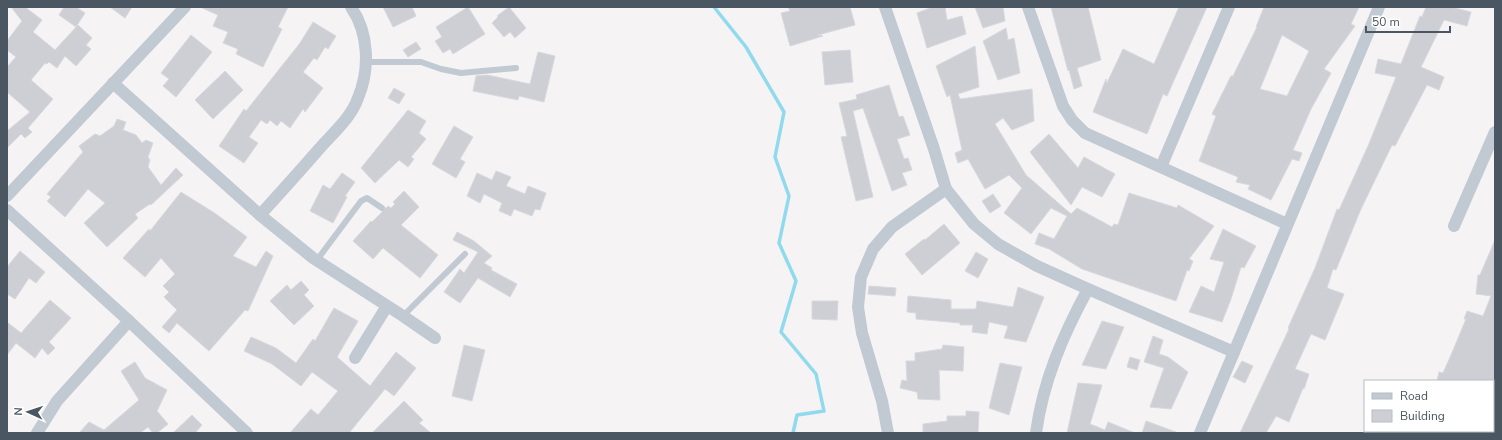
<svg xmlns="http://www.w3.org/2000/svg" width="1502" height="440" font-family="'Nunito Sans',sans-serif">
  <rect width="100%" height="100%" fill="#f5f3f3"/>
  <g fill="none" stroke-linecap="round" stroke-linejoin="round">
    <path stroke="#90daee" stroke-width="3.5" d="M714 7 746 47 784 112 775 157 789 196 779 243 796 281 781 332 816 374 824 411 797 415 793 433"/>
  </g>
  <g fill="#cdcfd5" stroke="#d7d9de" fill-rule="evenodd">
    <path d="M11 7H25L42 20 33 32 55 50 78 25 92 38 86 45 91 49 76 66 65 56 57 68 49 62 47 64 45 63 31 80 53 99 28 128 32 132 25 138 21 134 7 148V131L30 112 7 92V67L16 57 7 50V41L22 21Z"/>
    <path d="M64 7H76L85 13 76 27 59 15Z"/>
    <path d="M110 7H132L125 18Z"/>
    <path d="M200 7H288L278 27 282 29 263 67 236 54 238 49 223 43 228 32 213 26 218 15Z"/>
    <path d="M383 7H412L416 16 393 27Z"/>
    <path d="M468 7 485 34 453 54 450 49 443 53 435 41 442 37 436 27Z"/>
    <path d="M509 7 526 28 515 38 510 32 504 37 492 23 498 17 497 16Z"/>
    <path d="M788 7H850L855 25 818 35 823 36 790 46 781 13 790 11Z"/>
    <path d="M933 7H945L947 20 962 16 966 34 927 48 917 13Z"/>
    <path d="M975 7H1003L1005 21 983 28Z"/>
    <path d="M1051 7H1088L1101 60 1077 68 1082 86 1074 89 1069 70 1068 71Z"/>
    <path d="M1179 7H1207L1167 96 1163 94 1147 134 1093 112 1106 79 1107 83 1123 49 1154 64Z"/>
    <path d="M1264 7H1359L1351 24 1355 26 1324 69 1331 73 1311 109 1293 150 1302 153 1299 161 1292 159 1271 200 1248 189 1250 185 1236 182 1238 177 1199 161 1216 116 1212 114 1231 76H1233L1257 27H1256ZM1282 35 1309 51 1287 96 1260 89Z"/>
    <path d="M1426 7H1451L1471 12 1467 26 1444 20 1421 67 1444 77 1439 90 1427 85 1395 146 1392 145 1361 209 1336 270 1333 269 1327 288 1344 294 1325 340 1311 334 1295 369 1309 374 1304 389 1303 388 1289 422 1276 416 1266 433H1240L1289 329 1288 328 1315 268 1337 209 1339 210 1368 146 1396 77 1375 73 1378 59 1401 64 1420 16 1422 17Z"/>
    <path d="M313 22 336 36 328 49 325 47 317 60 314 58 303 72 323 88 305 112 303 109 290 128 281 121 277 126 270 120 267 124 261 120 249 137 258 143 244 163 219 146 244 109 246 111 300 43Z"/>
    <path d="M1006 28 1008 40 1014 38 1020 73 998 80 983 41Z"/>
    <path d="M191 35 212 52 176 97 163 86 169 79 161 73Z"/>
    <path d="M416 42 421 49 408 57 403 50Z"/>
    <path d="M975 46 979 87 958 94 960 99 1032 89 1034 121 1012 130 1003 118 995 124 1026 175 1071 214 1077 208 1112 227 1114 224 1118 225 1129 193 1177 208 1178 205 1214 226 1189 259 1193 261 1189 271 1187 270 1176 301 1082 269 1049 249 1035 244 1039 233 1054 239 1067 216 1051 208 1031 234 1004 213 1022 188 1009 175 985 189 968 159 958 163 955 153 962 150 950 95 947 97 936 66Z"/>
    <path d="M850 50 853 82 825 85 822 52Z"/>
    <path d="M538 52 555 56 544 102 519 96 518 100 473 91 476 76 487 75 530 84Z"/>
    <path d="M225 71 243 90 213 119 195 100Z"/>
    <path d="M889 85 899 117 903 116 910 135 897 139 904 159 908 158 912 170 902 173 907 185 892 191 863 108 853 111 873 197 856 201 841 137 847 136 839 103 857 99 856 95Z"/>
    <path d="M394 88 405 94 399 104 388 98Z"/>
    <path d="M408 110 426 121 419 133 426 139 411 157 414 159 408 167 399 160 375 183 361 168Z"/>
    <path d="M117 119 126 122 123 130 136 135 142 143 146 140 153 143 148 157 150 160 148 167 161 185 176 168 183 175 151 205 150 204 135 214 138 218 107 247 84 223 105 203 88 189 65 217 47 201 51 197 47 194 83 152 79 146 95 134 100 136 114 126Z"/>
    <path d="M454 126 473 137 460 159 465 162 456 178 432 164Z"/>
    <path d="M1049 134 1078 168 1084 157 1115 174 1102 197 1082 187 1071 205 1030 152Z"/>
    <path d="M496 171 511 177 506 186 525 194 528 186 546 193 540 210 535 209 532 216 514 209 511 216 499 211 502 203 484 194 480 203 467 196 477 173 492 180Z"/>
    <path d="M342 173 355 182 345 196 347 197 333 223 310 211 323 185 330 189Z"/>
    <path d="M404 191 419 207 401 225 438 255 420 278 383 248 373 259 353 241 371 221 372 222 388 206 391 208 395 204 393 202Z"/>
    <path d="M181 192 216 214 247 237 233 256 256 267 266 251 273 256 248 311 245 310 209 351 177 323 169 333 162 327 177 310 164 297 169 292 163 286 175 274 161 258 145 277 123 258 149 229 150 231Z"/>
    <path d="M993 194 1001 206 990 213 982 201Z"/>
    <path d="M944 224 960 243 922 275 905 254 924 239 925 240Z"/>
    <path d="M1223 229 1256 246 1244 268 1241 267 1231 299 1222 322 1189 312 1201 286 1214 292 1224 262 1210 259Z"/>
    <path d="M457 232 474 241 492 256 484 263 492 268 491 270 517 284 510 297 478 278 460 303 444 292 460 269 464 273 478 252 453 240Z"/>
    <path d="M1495 240V381H1437L1439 372 1443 373 1451 355 1466 319H1464L1467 311 1483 316 1491 296 1476 294 1478 275H1480Z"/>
    <path d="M20 251 45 272 36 283 29 278 15 299 7 294V267Z"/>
    <path d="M976 252 988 259 978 278 965 271Z"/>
    <path d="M301 281 309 290 304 295 314 306 294 325 270 301 287 285 291 290Z"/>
    <path d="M869 286 896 288 895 296 868 294Z"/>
    <path d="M1018 287 1044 297 1026 342 1004 338 1008 326 989 322 987 334 972 332 973 325H960V323L916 319V313L907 312 908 296 951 300V309H976L977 301 1013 307Z"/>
    <path d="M50 300 71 318 49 342 55 348 48 355 42 348 35 358 16 343 7 355V322L21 333Z"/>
    <path d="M812 301H838L837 320 812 319Z"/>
    <path d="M334 308 358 321 337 357 370 386 396 352 416 368 394 396 385 389 349 433H290L311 409 318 415 338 391 312 372 301 386 272 364 244 351 251 337 276 348 296 363 313 339 315 341Z"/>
    <path d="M1102 321 1124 327 1106 369 1082 365Z"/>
    <path d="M1153 336 1163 340 1159 354 1168 357 1188 372 1171 409 1150 407 1164 368 1144 362Z"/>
    <path d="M464 345 485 350 472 401 452 396Z"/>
    <path d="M943 345 964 347 963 371 939 370 940 400 918 399 917 392 900 388 902 380 907 381 906 361H915V353L942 349Z"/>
    <path d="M1130 357 1140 360 1137 370 1127 367Z"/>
    <path d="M1242 361 1253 366 1245 383 1233 377Z"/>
    <path d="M135 362 145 378 167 390 157 411 168 424 157 433H153L148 427 140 433H79L89 422 104 430 139 400 121 371Z"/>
    <path d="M1000 363 1022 367 1009 415 989 408Z"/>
    <path d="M1078 383 1102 385 1090 424 1105 430 1108 422 1135 433H1067Z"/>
    <path d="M404 401 423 420 419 423 431 433H372Z"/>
    <path d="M966 411 979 412 978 433H923V424L947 421V416H966Z"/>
    <path d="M192 415 202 425 195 433H173Z"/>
    <path d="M1146 421 1176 432V433H1142Z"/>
  </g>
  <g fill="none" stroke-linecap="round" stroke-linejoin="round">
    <g stroke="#c1cad2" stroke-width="6">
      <path d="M366 62H421L441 69 461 73 516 68"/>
      <path d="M317 260 361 201 367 198 382 208"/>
      <path d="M403 316 465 254"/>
    </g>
    <g stroke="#c1cad2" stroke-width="12">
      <path d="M885 7 934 149 946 189 974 224 998 244 1037 266 1088 289 1234 352"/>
      <path d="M1028 7 1063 106 1072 120 1085 133 1287 224"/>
      <path d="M113 83 260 215 313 258 403 316 435 338"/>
      <path d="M1161 167 1229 7"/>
      <path d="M7 196 185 7"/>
      <path d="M7 210 129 321 247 433"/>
      <path d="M260 215C280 193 300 171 319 149 333 133 351 118 358 98 370 69 369 33 351 7"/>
      <path d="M1454 226 1495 132"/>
      <path d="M355 358 387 306"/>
      <path d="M37 433 57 401 129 321"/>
      <path d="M888 433 882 401 862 333 858 307 861 277 873 249 892 227 946 189"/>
      <path d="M1036 433C1043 381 1063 335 1088 289"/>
      <path d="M1200 433 1379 7"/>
    </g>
  </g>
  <rect width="1502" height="440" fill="none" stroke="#4a5661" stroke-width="16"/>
  <rect x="1364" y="380" width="130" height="52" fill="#ffffff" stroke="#b7bbc0"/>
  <rect x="1372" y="393" width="20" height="6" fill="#c1cad2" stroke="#b7bbc0"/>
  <text x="1400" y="400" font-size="12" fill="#4a5661">Road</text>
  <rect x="1372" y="410" width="20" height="12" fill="#cdcfd5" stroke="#b7bbc0"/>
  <text x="1400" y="420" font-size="12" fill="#4a5661">Building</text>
  <g transform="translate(28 412) rotate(273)" stroke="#ffffff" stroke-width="3" paint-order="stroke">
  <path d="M0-3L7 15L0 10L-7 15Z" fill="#4a5661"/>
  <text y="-6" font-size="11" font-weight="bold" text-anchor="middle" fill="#4a5661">N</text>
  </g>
  <path d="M1366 26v6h84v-6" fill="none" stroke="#4a5661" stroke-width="2"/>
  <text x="1372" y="26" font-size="12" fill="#4a5661" stroke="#ffffff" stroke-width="3" paint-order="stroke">50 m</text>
</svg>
